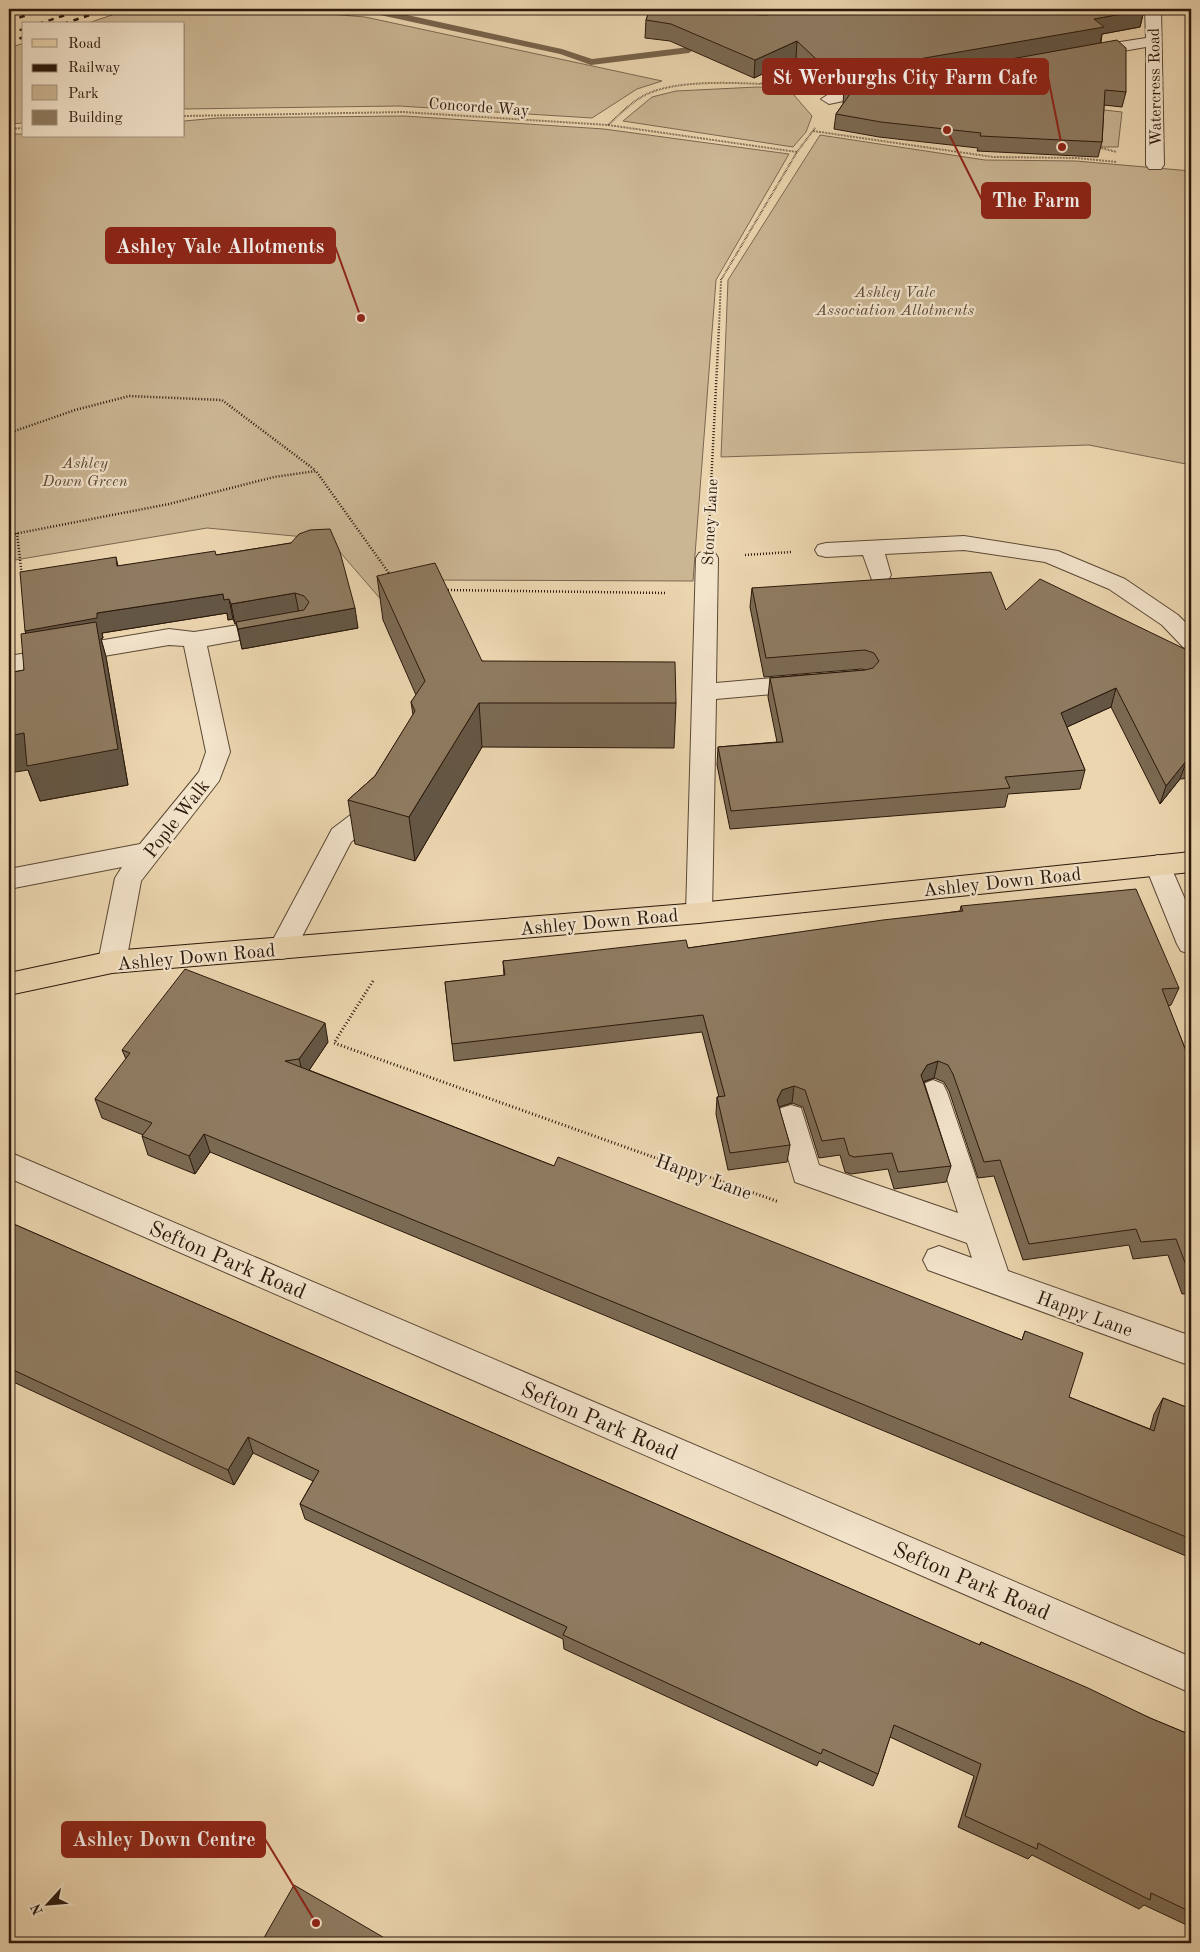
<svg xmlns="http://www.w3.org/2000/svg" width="1200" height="1952" font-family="'Old Standard TT',serif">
  <rect width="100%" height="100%" fill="#ecd6b0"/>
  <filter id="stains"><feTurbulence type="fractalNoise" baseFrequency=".004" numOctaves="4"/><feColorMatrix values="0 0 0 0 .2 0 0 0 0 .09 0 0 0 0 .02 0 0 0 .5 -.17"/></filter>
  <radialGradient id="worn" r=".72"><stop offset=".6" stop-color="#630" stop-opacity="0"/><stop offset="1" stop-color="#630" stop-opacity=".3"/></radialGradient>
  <g fill="#cbb694" stroke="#7a6750">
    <path d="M130 9H269L365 17 662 81 637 89 592 118 399 106 184 109V24H85Z"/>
    <path d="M24 43V123L9 124V48Z"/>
    <path d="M757 87 788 88 812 116 806 132 793 147 623 121 652 97 676 91Z"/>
    <path d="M1069 106 1122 112 1118 147H1102L1097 143Z"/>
    <path d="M404 116 604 129 789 154 716 280 693 581 427 580 390 610 339 551 305 537 207 528 9 561V134L184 136V121L218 118Z"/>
    <path d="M820 135 985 160 1076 161 1191 171V465L1089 445 721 457 728 280Z"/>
  </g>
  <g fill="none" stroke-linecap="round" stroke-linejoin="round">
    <path fill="#77634c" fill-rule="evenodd" d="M219 9H380L562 49 592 59 689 47 693 50 689 53 591 65 560 54 380 15 220 14 216 11Z"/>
    <g stroke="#5a4834" stroke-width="2">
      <g id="minor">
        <path d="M1145 9H1161L1164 165 1161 169H1149L1146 165V47L1088 57 1080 52 1088 47 1146 38Z"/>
        <path d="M881 84 887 86 889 89 887 92 829 104 821 99 829 94Z"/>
        <path d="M964 536 1058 551 1125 579 1178 615 1191 628V650L1183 647 1162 625 1109 589 1045 562 964 550 885 554 891 575 888 580 880 582 872 580 863 555 826 557 818 555 815 550 818 545 826 543Z"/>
        <path d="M707 551 715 553 718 558 716 683 806 675 814 677 818 683 814 689 806 691 716 699 712 913 708 920 699 923 690 920 686 913 696 558 699 553Z"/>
        <path d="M276 619 284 622 288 627 284 632 207 646 230 752 219 781 141 881 126 962 122 969 112 973 102 969 98 962 115 878 122 867 9 889V869L140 844 199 772 206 752 184 646 169 645 9 672V656L169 629 194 632Z"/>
        <path d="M377 792 386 795 390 801 379 819 351 842 292 956 282 959 272 956 268 949 332 829 361 807 368 795Z"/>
        <path d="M1158 855 1167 858 1191 913V954L1181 951 1177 944 1145 865 1149 858Z"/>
        <path d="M933 1080 943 1084 947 1092 1008 1271 1191 1336V1366L928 1270 923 1260 928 1250 939 1246 972 1258 967 1243 795 1182 776 1117 781 1108 791 1105 801 1108 819 1165 958 1213 919 1092 923 1084Z"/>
        <path d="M9 1152 1191 1657V1693L9 1178Z"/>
      </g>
    </g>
    <g stroke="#2a180b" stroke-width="2">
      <path id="major" d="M1191 852V872L699 923 112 973 9 995V973L112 951 699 903Z"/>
    </g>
    <g stroke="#2a180b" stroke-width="2" stroke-dasharray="0.5 1" stroke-linecap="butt">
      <path d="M796 65 806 75"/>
      <path d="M761 83 803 60"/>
      <path d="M184 116 403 112 608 125C620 114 632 101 647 94 684 77 755 84 796 86"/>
      <path d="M608 125 797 152"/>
      <path d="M9 129 24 128"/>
      <path d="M813 131 993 157 1077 158 1117 162"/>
      <path d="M1101 148 1117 152"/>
      <path d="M719 328 721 280 797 152 815 128"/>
    </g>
    <g stroke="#2a180b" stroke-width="2.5" stroke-dasharray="1 2" stroke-linecap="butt">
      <path d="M9 433 75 410 129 396 222 400 315 470"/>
      <path d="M709 525 719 327"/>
      <path d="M17 533 22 576"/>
      <path d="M9 535 169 504 274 477 316 471 391 576"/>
      <path d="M745 555 791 552"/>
      <path d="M445 590 666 593"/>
    </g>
    <path stroke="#2a180b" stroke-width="3" stroke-dasharray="1 2.5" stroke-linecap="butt" d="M373 981 334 1043 779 1202"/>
    <use href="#minor" fill="#f3e4cc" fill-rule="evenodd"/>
    <use href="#major" fill="#ecd6b0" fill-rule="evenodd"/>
    <g stroke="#2a180b" stroke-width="2.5" stroke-dasharray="5.5 5.5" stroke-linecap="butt">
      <path d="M9 21 45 9"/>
      <path d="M38 24 84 9"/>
      <path d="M63 24 108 9"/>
      <path d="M9 33 24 29"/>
      <path d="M9 42 24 37"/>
    </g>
  </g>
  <g fill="#7b6a53" stroke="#2a180b">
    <path d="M650 9H1144V10L1140 27 1102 34 1101 43 1126 92 1122 107 1104 105 1102 142 1098 157 977 151 978 148 879 137 834 129 836 114 843 104 844 89 831 92 796 58 754 78 670 41 645 38 646 20Z"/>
    <path d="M291 543 358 628 242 649 236 623 235 624 233 619 228 620 227 613 102 633 103 638 101 639 106 657 128 785 40 801 28 770 24 670 26 634 116 557 118 566 216 555Z"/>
    <path d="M377 576 482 661 676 703 674 748 482 747 415 861 355 844 348 800 375 776 413 715 411 702 416 695 383 620Z"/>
    <path d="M1191 585V603L1188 596Z"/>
    <path d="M752 588 1006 610 1191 652V778L1180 779 1160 804 1111 707 1067 727 1085 770 1080 789 1008 794 1005 807 730 829 717 765 718 747 777 742 768 697 770 678 865 670 862 669 764 677 750 607Z"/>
    <path d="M961 906 1179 988 1171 1005 1168 1006 1191 1063V1295V1293L1182 1294 1168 1255 1133 1259 1129 1245 1023 1260 994 1176 978 1178 949 1091 944 1082 934 1078 924 1082 951 1166 946 1182 894 1189 888 1169 851 1174 845 1172 840 1155 819 1158 803 1107 792 1103 779 1107V1108L790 1145 787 1162 728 1170 716 1114 717 1097H719L702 1032 454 1061 445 982 504 976 503 961 688 948 960 911Z"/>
    <path d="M328 1042 309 1070 554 1166 1022 1340 1025 1331 1069 1397 1150 1429 1154 1414 1163 1398 1191 1409V1558L210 1152 195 1174 148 1155 142 1136 143 1135 102 1118 95 1099 126 1059 122 1050Z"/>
    <path d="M9 1222 979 1645 981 1642 1150 1718 1191 1735V1927L1144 1905 1139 1909 1032 1855 1028 1859 958 1827 974 1776 890 1737 878 1774 873 1786 819 1761 817 1766 564 1649 563 1639 305 1519 300 1504 313 1481 253 1453 234 1485 9 1380Z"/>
  </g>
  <g fill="#645644" stroke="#2a180b">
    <path d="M755 9H829L754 19Z"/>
    <path d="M1144 10 1140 27 1102 34 1100 44 831 92 832 74 1094 19Z"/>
    <path d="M797 41 796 58 754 78 755 60Z"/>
    <path d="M295 593 299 613 235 624 231 604Z"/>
    <path d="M223 594 229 599 233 619 228 620 227 613 102 633 103 638 101 639 106 657 128 785 40 801 28 770 9 773V736L31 650 25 631 97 613Z"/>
    <path d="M355 608 358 628 242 649 238 629Z"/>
    <path d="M1116 688 1111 707 1056 732 1061 713Z"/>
    <path d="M479 703 482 747 415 861 409 817Z"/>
    <path d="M1187 760 1180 779 1160 804 1166 786Z"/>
    <path d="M325 1023 328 1042 304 1078 299 1059Z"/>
    <path d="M938 1061 934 1078 922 1082 921 1075 927 1065Z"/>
    <path d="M794 1086 792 1103 779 1107 774 1118 777 1100 782 1090Z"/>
    <path d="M204 1134 210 1152 195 1174 189 1156Z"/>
    <path d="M248 1437 253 1453 234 1485 228 1470Z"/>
  </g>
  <g fill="#8f7b61" stroke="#2a180b">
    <path d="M650 9H723L740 14 766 15 800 9H1144V10L1094 19 1104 27 832 74 797 41 755 60 671 24 646 20Z"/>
    <path d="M1117 40 1126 48V92L1105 90 1102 142 980 136 981 133 881 122 836 114 850 94 844 89Z"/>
    <path d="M330 529 340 552 355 608 238 629 236 622 304 610 309 602 304 596 295 593 231 604 229 599 224 600 223 594 97 613V618L25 631 20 572 116 557 117 566 215 551 216 555 291 543 299 534 310 530Z"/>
    <path d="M435 563 482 661 675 662 676 703H479L409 817 348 800 375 776 415 711 411 702 425 681 377 576Z"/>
    <path d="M991 572 1006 610 1040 579 1191 652V760H1187L1166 786 1116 688 1061 713 1085 770 1005 777 1010 788 731 811 718 747 783 742 770 678 865 670 873 668 879 661 874 653 865 650 766 658 752 588Z"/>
    <path d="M96 622 118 749 27 766 24 733 9 736V673L24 670 21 634Z"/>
    <path d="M1136 889 1179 988 1162 989 1191 1064V1278L1176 1239 1141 1242 1136 1229 1029 1244 1000 1160 984 1162 953 1074 948 1065 938 1061 927 1065 921 1075 951 1166 898 1172 892 1153 854 1157 849 1155 844 1138 822 1141 805 1090 794 1086 782 1090 777 1100 790 1145 730 1153 717 1097 725 1096 703 1015 452 1044 445 982 505 975 503 961 686 940 688 948 883 920 963 911 961 906Z"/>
    <path d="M185 969 325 1023 299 1059 285 1061 554 1166 558 1157 1022 1340 1025 1331 1083 1353 1069 1397 1154 1431 1163 1398 1191 1409V1539L204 1134 189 1156 142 1136 152 1123 95 1099 130 1053 122 1050Z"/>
    <path d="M9 1222 980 1645 981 1642 1088 1688 1150 1718 1191 1735V1912L1151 1893 1150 1900 1038 1843 1037 1849 965 1816 981 1764 894 1725 878 1774 823 1749 821 1754 563 1635 567 1627 300 1504 319 1471 248 1437 228 1470 9 1368Z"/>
    <path d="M294 1885 393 1943H261Z"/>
  </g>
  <g text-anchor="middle" stroke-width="4.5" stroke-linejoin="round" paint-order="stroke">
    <g font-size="16" fill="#2a180b" stroke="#f3e4cc">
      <text transform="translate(1154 87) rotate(-91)" y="6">Watercress Road</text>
      <text transform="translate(479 106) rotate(4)" y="6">Concorde Way</text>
      <text transform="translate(709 522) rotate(-87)" y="6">Stoney Lane</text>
    </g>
    <g font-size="16" font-style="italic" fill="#5a4734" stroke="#f3e4cc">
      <text x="895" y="297">Ashley Vale<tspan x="895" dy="18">Association Allotments</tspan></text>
      <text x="85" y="468">Ashley<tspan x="85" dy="18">Down Green</tspan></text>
    </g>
    <g font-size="19" fill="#2a180b" stroke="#f3e4cc">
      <text transform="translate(176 818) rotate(-52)" y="7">Pople Walk</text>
      <text transform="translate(1002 881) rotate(-6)" y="7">Ashley Down Road</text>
      <text transform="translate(599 921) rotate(-5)" y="7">Ashley Down Road</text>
      <text transform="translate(196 956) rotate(-5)" y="7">Ashley Down Road</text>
      <text transform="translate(704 1176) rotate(20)" y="7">Happy Lane</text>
      <text transform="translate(1085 1313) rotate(20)" y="7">Happy Lane</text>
    </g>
    <g font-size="22" fill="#2a180b" stroke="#f3e4cc">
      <text transform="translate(228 1259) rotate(23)" y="8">Sefton Park Road</text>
      <text transform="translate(600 1420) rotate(23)" y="8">Sefton Park Road</text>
      <text transform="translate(972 1580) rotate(23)" y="8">Sefton Park Road</text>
    </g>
  </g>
  <path fill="none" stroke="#8f2418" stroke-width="2" d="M1062 147L1048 77M947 130L982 200M361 318L335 246M316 1923L265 1839"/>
  <g fill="#8f2418" stroke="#f3e4cc" stroke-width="2">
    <circle cx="1062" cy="147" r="5"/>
    <circle cx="947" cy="130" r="5"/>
    <circle cx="361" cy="318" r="5"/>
    <circle cx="316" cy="1923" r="5"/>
  </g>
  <g fill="#8f2418" stroke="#8f2418" stroke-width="2">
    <rect x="763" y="59" width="285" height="35" rx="5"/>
    <rect x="982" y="183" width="108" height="35" rx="5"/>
    <rect x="106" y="228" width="229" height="35" rx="5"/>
    <rect x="62" y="1822" width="203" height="35" rx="5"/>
  </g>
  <g font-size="20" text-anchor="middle" font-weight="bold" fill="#fff">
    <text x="905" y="84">St Werburghs City Farm Cafe</text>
    <text x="1036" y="207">The Farm</text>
    <text x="220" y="253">Ashley Vale Allotments</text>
    <text x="164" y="1846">Ashley Down Centre</text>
  </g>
  <rect width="1200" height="1952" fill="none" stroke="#ecd6b0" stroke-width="30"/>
  <rect x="10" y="10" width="1180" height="1932" fill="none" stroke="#2a180b" stroke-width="2.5"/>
  <rect x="15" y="15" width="1170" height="1922" fill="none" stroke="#2a180b"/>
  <rect x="22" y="22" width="162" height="115" fill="#f3e4cc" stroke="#a3927f"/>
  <rect x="32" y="39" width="25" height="8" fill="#ecd6b0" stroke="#a3927f"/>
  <text x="68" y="48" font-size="15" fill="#2a180b">Road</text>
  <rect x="32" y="64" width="25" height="8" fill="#2a180b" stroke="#a3927f"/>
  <text x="68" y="72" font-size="15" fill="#2a180b">Railway</text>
  <rect x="32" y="85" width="25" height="15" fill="#cbb694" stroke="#a3927f"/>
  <text x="68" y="98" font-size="15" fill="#2a180b">Park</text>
  <rect x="32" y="110" width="25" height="15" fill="#8f7b61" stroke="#a3927f"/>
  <text x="68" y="122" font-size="15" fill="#2a180b">Building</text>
  <g transform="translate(48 1904) rotate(244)" stroke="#f3e4cc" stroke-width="4" paint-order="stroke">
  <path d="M0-4L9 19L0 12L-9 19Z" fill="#2a180b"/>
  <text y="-8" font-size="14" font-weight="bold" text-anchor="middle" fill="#2a180b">N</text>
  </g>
  <rect width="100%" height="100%" filter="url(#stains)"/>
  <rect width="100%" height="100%" fill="url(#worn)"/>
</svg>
